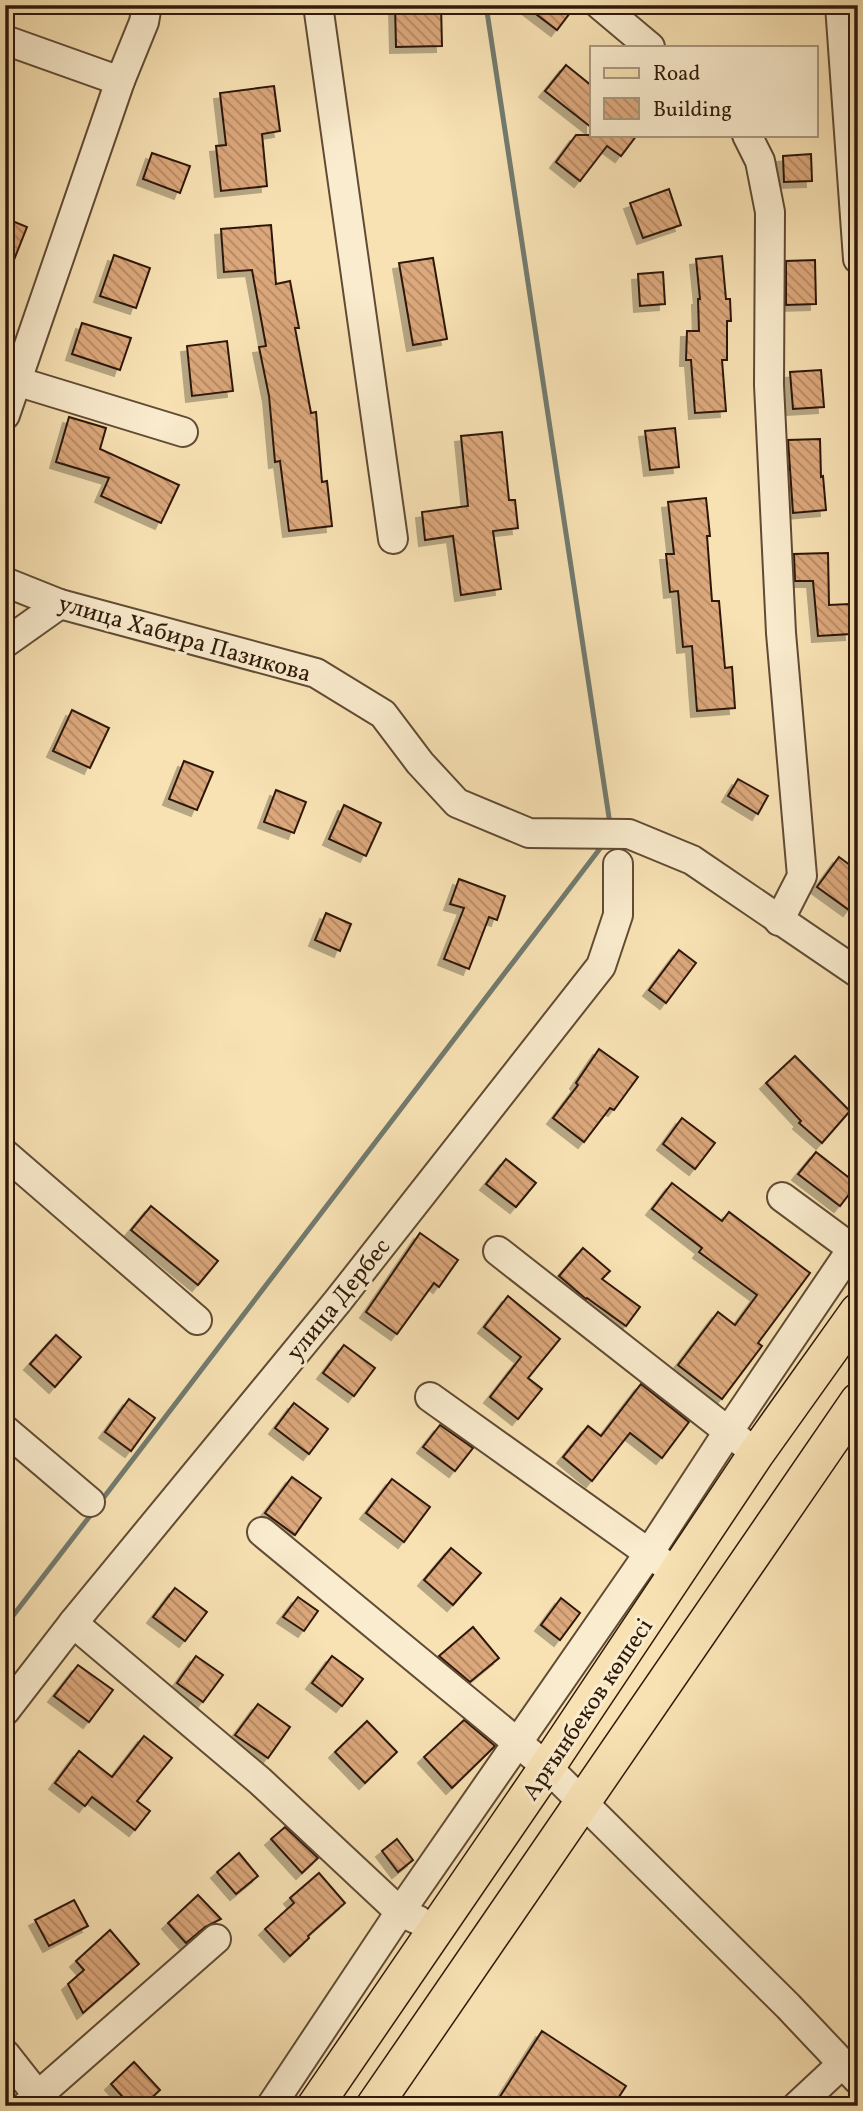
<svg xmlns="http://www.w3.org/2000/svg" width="863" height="2111" font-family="Vollkorn,serif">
  <defs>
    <pattern id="building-back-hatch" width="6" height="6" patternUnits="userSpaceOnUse" patternTransform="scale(1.75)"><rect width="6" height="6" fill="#dca87c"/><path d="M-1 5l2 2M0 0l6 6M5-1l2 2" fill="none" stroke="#b38864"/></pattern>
    <filter id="shadow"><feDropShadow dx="-6" dy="6" stdDeviation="0" flood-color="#0004"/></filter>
  </defs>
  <rect width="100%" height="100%" fill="#f8e2b4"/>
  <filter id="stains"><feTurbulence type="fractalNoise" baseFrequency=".00286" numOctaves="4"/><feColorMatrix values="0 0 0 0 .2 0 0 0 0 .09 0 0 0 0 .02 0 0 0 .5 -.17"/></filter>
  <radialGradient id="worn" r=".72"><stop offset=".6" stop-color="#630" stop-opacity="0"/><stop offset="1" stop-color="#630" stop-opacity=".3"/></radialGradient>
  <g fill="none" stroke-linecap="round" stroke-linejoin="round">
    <g stroke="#727b6f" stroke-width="5">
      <path d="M486 5 610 824"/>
      <path d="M101 1501 605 842"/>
      <path d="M5 1626 93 1512"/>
    </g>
  </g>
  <g fill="url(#building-back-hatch)" stroke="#2f1909" stroke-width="2" filter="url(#shadow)">
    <path d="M395 5H441L442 46 396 47Z"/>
    <path d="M524 5H576L557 30Z"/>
    <path d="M566 65 592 86V128L545 91Z"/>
    <path d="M274 86 280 131 262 134 267 186 221 191 216 146 226 145 220 93Z"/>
    <path d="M576 135H637L621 156 607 146 580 181 556 162Z"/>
    <path d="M152 153 190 166 180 193 143 179Z"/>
    <path d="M811 154 812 181 784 182 783 156Z"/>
    <path d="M669 189 681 225 643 238 630 203Z"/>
    <path d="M5 218 27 227 6 280H5Z"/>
    <path d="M271 225 276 284 290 281 299 328H295L311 413 316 412 322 482 327 481 332 526 289 531 280 461 275 462 269 396 259 347 266 346 252 270 224 272 221 229Z"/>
    <path d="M114 255 150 268 136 308 100 296Z"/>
    <path d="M722 256 726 299H730L731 321H727V360H722L726 411 695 413 691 360H686L687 331H699L698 299H700L696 259Z"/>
    <path d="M433 258 447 339 413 345 399 263Z"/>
    <path d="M815 260 816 304 786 305V261Z"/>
    <path d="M663 272 665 304 640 306 638 274Z"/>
    <path d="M82 323 131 338 120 370 72 354Z"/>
    <path d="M227 341 233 391 192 396 187 346Z"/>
    <path d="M821 370 824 407 793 409 790 372Z"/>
    <path d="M69 417 106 428 100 449 179 485 161 523 101 496 109 478 56 462Z"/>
    <path d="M675 428 679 467 650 470 645 431Z"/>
    <path d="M502 432 509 500H515L518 528 493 531 501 589 461 595 453 536 425 540 422 512 468 506 461 436Z"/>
    <path d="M820 439 821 477 823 476 826 510 793 513 788 440Z"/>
    <path d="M706 498 710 536H707L712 601H719L725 668 732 667 735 708 697 711 692 646 683 647 678 591 670 592 666 554H674L668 502Z"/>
    <path d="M828 553 829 605 849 604 851 634 818 636 813 581H795L794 554Z"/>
    <path d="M72 710 109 728 90 768 53 751Z"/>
    <path d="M184 761 213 772 197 810 169 799Z"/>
    <path d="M738 779 768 796 758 814 728 796Z"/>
    <path d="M276 790 306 802 294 833 264 822Z"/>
    <path d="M344 805 381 823 366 856 329 839Z"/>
    <path d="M839 857 858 871V898L849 910 817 887Z"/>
    <path d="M459 879 505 896 497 920 489 917 469 969 444 959 464 908 450 904Z"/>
    <path d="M326 913 351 924 340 951 315 940Z"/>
    <path d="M679 950 696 963 666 1003 649 990Z"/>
    <path d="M599 1049 638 1077 614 1110 610 1108 584 1142 553 1118 578 1085 576 1083Z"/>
    <path d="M795 1056 850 1111 822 1143 799 1123 801 1121 766 1083Z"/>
    <path d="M682 1118 715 1143 695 1169 663 1144Z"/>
    <path d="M816 1152 857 1184 840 1206 798 1174Z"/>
    <path d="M506 1159 536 1183 516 1207 486 1184Z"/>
    <path d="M672 1183 722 1221 729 1212 810 1273 758 1343 762 1346 722 1399 678 1365 718 1312 735 1325 757 1295 699 1252 702 1248 652 1209Z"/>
    <path d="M151 1206 218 1261 198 1285 131 1230Z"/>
    <path d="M420 1233 458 1260 439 1287 434 1283 397 1334 366 1312Z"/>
    <path d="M583 1248 610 1271 602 1279 640 1307 626 1326 587 1298 586 1299 559 1276Z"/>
    <path d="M508 1296 560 1339 528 1378 542 1389 518 1419 490 1397 521 1357 484 1327Z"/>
    <path d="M56 1335 81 1357 55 1387 30 1364Z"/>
    <path d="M344 1345 375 1368 354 1396 323 1373Z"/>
    <path d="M641 1384 689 1422 662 1458 630 1433 592 1481 563 1457 588 1426 601 1436Z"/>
    <path d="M129 1399 155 1418 131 1451 105 1432Z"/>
    <path d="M294 1403 328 1429 309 1454 275 1428Z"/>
    <path d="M440 1425 473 1448 455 1471 423 1447Z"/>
    <path d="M292 1477 321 1498 295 1535 265 1513Z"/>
    <path d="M392 1479 430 1507 404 1542 366 1513Z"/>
    <path d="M451 1548 481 1573 453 1605 424 1580Z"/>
    <path d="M175 1588 207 1612 185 1641 153 1617Z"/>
    <path d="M298 1597 318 1611 304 1631 283 1617Z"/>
    <path d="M561 1598 580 1613 560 1640 541 1625Z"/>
    <path d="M473 1627 499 1658 470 1682 439 1656Z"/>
    <path d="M196 1656 223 1675 203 1702 177 1683Z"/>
    <path d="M332 1656 363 1679 342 1706 312 1683Z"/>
    <path d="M78 1665 113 1690 89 1722 54 1696Z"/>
    <path d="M258 1704 290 1727 268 1758 235 1735Z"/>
    <path d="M464 1720 495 1746 452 1788 424 1757Z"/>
    <path d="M367 1721 397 1752 365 1783 335 1752Z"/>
    <path d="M144 1736 172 1758 137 1801 150 1811 135 1830 92 1797 85 1806 55 1783 79 1751 112 1777Z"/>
    <path d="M285 1827 318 1858 302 1873 271 1839Z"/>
    <path d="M397 1839 413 1860 398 1872 382 1851Z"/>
    <path d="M239 1853 258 1876 236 1894 217 1872Z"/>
    <path d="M319 1873 345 1903 308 1936 309 1938 290 1956 265 1929 294 1903 290 1898Z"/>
    <path d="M198 1895 221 1919 205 1927 186 1943 168 1923Z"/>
    <path d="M74 1900 88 1926 49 1946 35 1920Z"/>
    <path d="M110 1930 139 1964 83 2013 68 1984 84 1970 76 1961Z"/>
    <path d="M542 2031 626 2086 613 2106H494Z"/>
    <path d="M134 2062 160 2090 143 2106H131L111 2084Z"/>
  </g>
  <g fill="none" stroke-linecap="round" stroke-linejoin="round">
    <g stroke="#614b34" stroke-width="32">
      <g id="minor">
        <path d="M318 5 393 539"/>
        <path d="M600 5 650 47"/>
        <path d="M840 5 858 259"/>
        <path d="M5 40 120 81"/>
        <path d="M747 135 760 161 770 212 769 385 781 633 802 876 779 921"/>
        <path d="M16 381 183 432"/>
        <path d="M5 415 120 81 144 22 147 5"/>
        <path d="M5 582 60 604 316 673 383 714 420 763 457 803 529 833 629 834 692 860 858 973"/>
        <path d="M5 643 60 604"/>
        <path d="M5 1154 197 1320"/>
        <path d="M782 1197 858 1253"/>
        <path d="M498 1251 743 1443"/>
        <path d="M430 1397 664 1564"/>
        <path d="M5 1430 90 1502"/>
        <path d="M262 1532 547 1767 788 2006 858 2080"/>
        <path d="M73 1623 260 1781 400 1912 418 1920"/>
        <path d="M5 1711 73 1623 337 1302 601 966 618 915V864"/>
        <path d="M5 2054 46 2106"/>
        <path d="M26 2106 216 1939"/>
        <path d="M271 2106 400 1912 649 1553 728 1432 858 1240"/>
        <path d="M797 2106 842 2064"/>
      </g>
    </g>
    <g stroke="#2f1909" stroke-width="38">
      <g id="major">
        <path d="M315 2106 547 1767 756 1454 858 1311"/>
        <path d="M374 2106 858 1401"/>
      </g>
    </g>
    <use href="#minor" stroke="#faecce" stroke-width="28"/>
    <use href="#major" stroke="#f8e2b4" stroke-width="35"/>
  </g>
  <g text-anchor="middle" stroke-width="6" stroke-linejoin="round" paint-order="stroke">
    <g font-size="24" fill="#2f1909" stroke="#faecce">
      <text transform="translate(185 638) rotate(16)" y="8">улица Хабира Пазикова</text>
      <text transform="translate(338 1299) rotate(-51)" y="8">улица Дербес</text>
      <text transform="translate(587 1709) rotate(-56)" y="8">Арғынбеков көшесі</text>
    </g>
  </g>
  <rect width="863" height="2111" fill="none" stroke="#f8e2b4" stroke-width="28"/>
  <rect x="7" y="7" width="849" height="2097" fill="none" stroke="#2f1909" stroke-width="3.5"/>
  <rect x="14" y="14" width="835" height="2083" fill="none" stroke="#2f1909" stroke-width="2"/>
  <rect x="590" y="46" width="228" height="91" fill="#faecce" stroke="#a9987f" stroke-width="2"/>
  <rect x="604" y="68" width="35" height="10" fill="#f8e2b4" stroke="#a9987f" stroke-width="2"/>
  <text x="653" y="80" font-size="21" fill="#2f1909">Road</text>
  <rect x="604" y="98" width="35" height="21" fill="url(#building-back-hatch)" stroke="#a9987f" stroke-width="2"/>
  <text x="653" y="116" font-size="21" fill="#2f1909">Building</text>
  <rect width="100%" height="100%" filter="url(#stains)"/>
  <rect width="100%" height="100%" fill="url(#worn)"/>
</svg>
